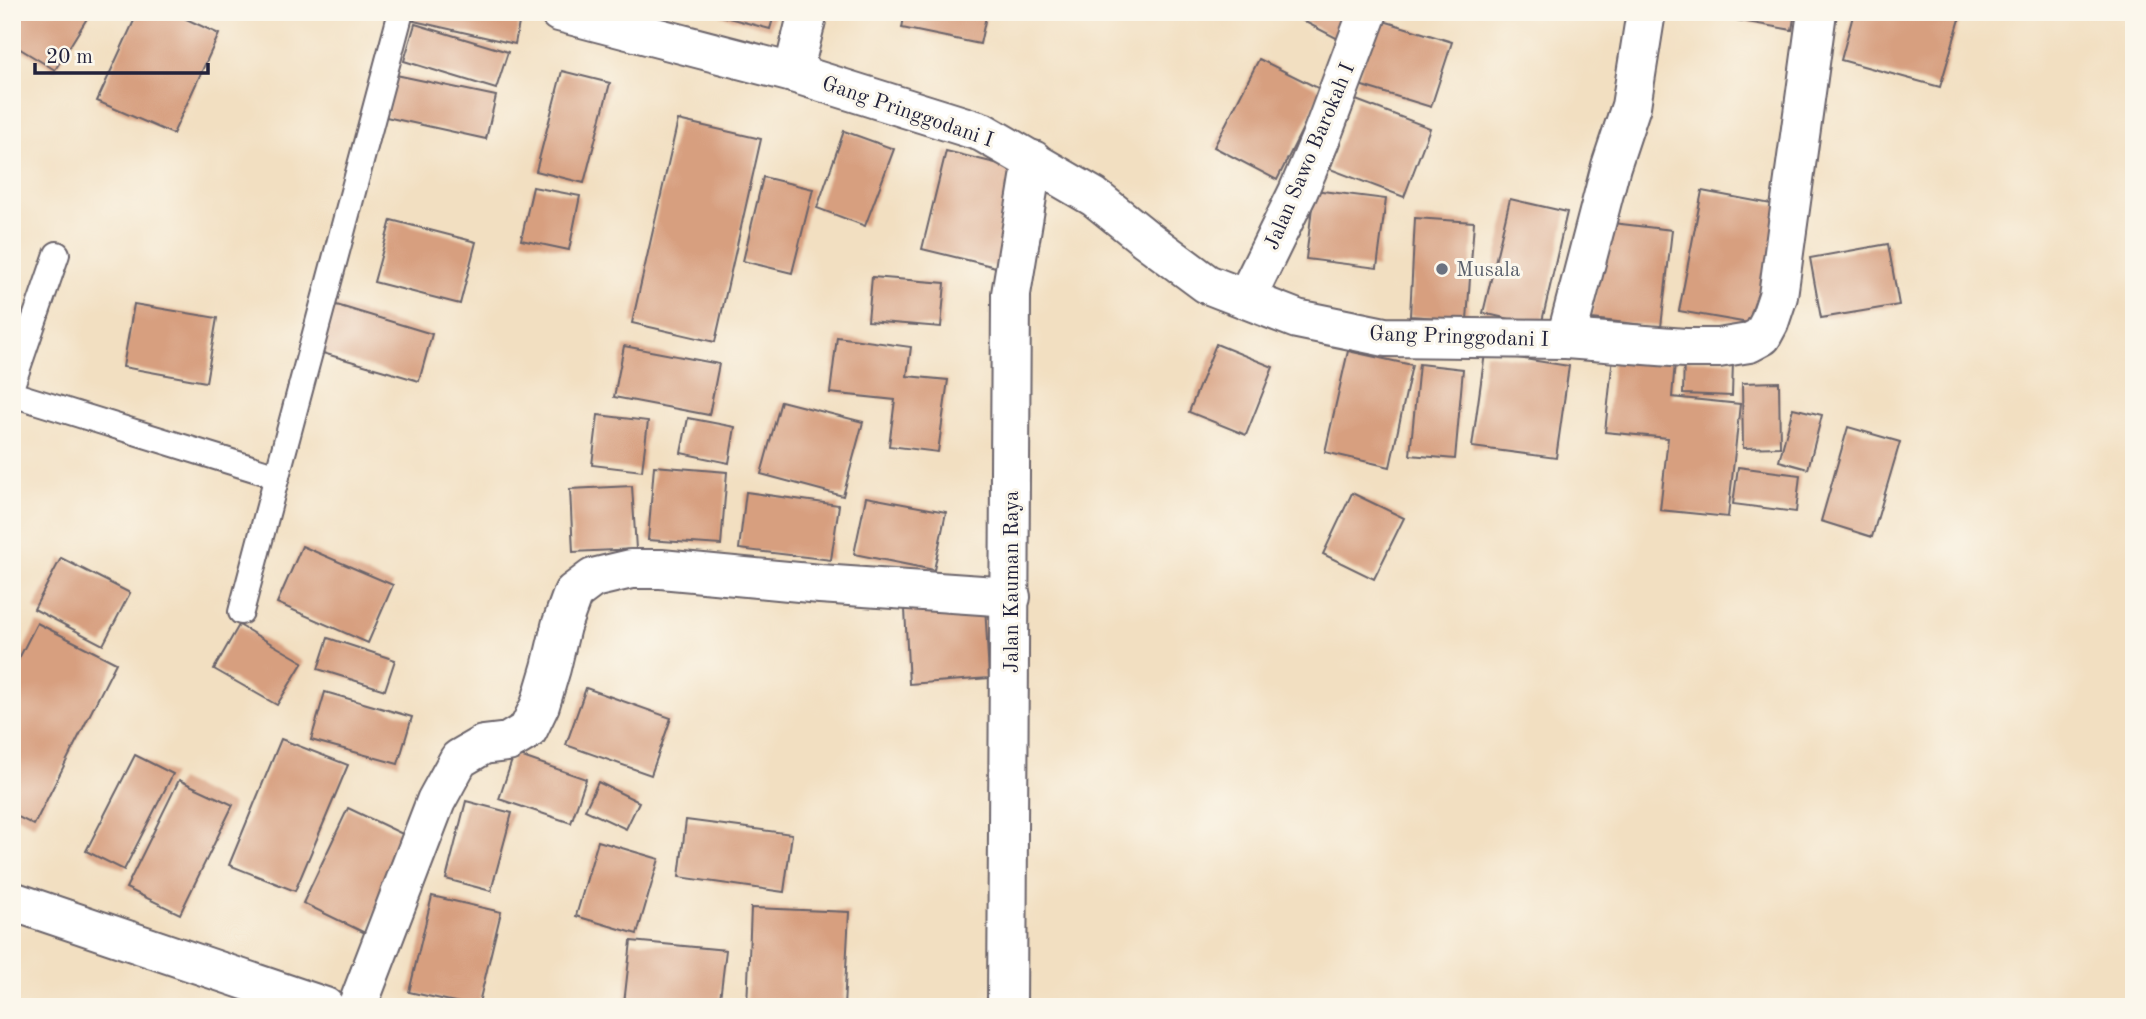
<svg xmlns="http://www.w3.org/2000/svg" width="2146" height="1019" font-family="'Old Standard TT',serif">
  <rect width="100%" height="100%" fill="#fbf7ec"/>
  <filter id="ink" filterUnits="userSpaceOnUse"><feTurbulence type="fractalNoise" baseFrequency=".0143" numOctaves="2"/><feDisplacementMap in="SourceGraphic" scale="14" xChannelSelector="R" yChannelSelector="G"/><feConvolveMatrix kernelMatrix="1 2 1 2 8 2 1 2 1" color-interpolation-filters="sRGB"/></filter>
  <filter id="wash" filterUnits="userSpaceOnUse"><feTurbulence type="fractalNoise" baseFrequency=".00686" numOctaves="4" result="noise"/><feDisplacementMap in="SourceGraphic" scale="28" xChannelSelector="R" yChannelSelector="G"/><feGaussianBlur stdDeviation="1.57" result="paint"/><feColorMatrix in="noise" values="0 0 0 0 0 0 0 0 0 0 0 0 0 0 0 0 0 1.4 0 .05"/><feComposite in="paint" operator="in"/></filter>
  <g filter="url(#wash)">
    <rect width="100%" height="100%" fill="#f2dfc1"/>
    <g id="blocks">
      <g fill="#d79f7f">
        <path d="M12 12H91L55 70 12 44Z"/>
        <path d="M138 12H171L219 34 173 134 97 101Z"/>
        <path d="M416 12H470L519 23 515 44 414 21Z"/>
        <path d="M721 12H775L770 29 721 16Z"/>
        <path d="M905 12H987L980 44 902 28Z"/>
        <path d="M1286 12H1357L1342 41Z"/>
        <path d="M1691 12H1795L1792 30Z"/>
        <path d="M1854 12H1962L1940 87 1841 60Z"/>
        <path d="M1377 19 1452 42 1431 107 1356 84Z"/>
        <path d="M415 24 508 52 496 89 404 61Z"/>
        <path d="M1259 59 1322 90 1277 180 1214 147Z"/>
        <path d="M562 71 610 83 584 183 536 171Z"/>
        <path d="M396 75 496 96 486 139 386 117Z"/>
        <path d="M1356 100 1430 128 1404 197 1330 169Z"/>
        <path d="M678 120 761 139 715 342 632 323Z"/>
        <path d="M844 131 894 149 865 226 817 208Z"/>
        <path d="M946 151 1024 170 1000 268 922 249Z"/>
        <path d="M763 177 813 189 792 273 743 261Z"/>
        <path d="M533 187 580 196 569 250 521 240Z"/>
        <path d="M1314 190 1386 199 1377 268 1306 259Z"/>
        <path d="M1702 191 1782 206 1760 325 1679 311Z"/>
        <path d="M1510 199 1567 212 1541 326 1483 313Z"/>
        <path d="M1415 218 1474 222 1467 320 1410 316Z"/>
        <path d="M391 220 476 242 460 304 374 282Z"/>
        <path d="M1604 222 1672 230 1661 327 1592 319Z"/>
        <path d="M1888 244 1899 305 1821 318 1810 258Z"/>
        <path d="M872 277 945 283 941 327 868 321Z"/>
        <path d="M330 303 432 334 419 381 316 351Z"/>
        <path d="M134 304 217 318 206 382 123 367Z"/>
        <path d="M837 337 911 347 907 376 948 380 938 452 889 446 895 400 830 393Z"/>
        <path d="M1216 344 1273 367 1246 435 1189 412Z"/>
        <path d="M624 346 719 364 709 415 614 397Z"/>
        <path d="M1348 351 1412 365 1390 467 1325 452Z"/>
        <path d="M1485 353 1569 366 1556 458 1472 447Z"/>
        <path d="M1613 356 1675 362 1672 397 1740 404 1728 517 1660 510 1668 438 1605 432Z"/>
        <path d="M1684 360 1733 361 1732 396 1683 394Z"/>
        <path d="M1419 364 1463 369 1455 459 1410 455Z"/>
        <path d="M1779 382 1780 447 1743 448 1742 383Z"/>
        <path d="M781 401 863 422 843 496 761 474Z"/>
        <path d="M1793 408 1822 415 1808 469 1779 461Z"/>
        <path d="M598 415 648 421 642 471 592 465Z"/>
        <path d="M688 418 735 427 729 463 681 453Z"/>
        <path d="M1848 427 1900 442 1872 537 1821 521Z"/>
        <path d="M654 466 727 472 721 545 648 540Z"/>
        <path d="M1738 467 1800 475 1796 512 1733 504Z"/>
        <path d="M632 486 636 549 573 552 570 489Z"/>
        <path d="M746 492 839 505 831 560 739 549Z"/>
        <path d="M1352 493 1404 518 1374 579 1323 554Z"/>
        <path d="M866 497 946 512 934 570 854 554Z"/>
        <path d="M302 546 393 585 368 643 277 603Z"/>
        <path d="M61 558 130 593 103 645 34 609Z"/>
        <path d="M985 604 989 678 909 684 905 609Z"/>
        <path d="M37 623 116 663 34 825 12 814V672Z"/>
        <path d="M239 625 303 662 277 705 214 669Z"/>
        <path d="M328 638 395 660 385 690 318 669Z"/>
        <path d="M586 688 671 718 651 775 566 745Z"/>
        <path d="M325 692 412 717 398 764 311 740Z"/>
        <path d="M281 739 348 765 295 891 229 865Z"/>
        <path d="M514 754 586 779 571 823 499 799Z"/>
        <path d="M135 755 173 774 124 870 86 851Z"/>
        <path d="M179 780 233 805 180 914 126 888Z"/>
        <path d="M598 782 639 802 626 829 585 810Z"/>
        <path d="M466 801 512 813 491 891 446 879Z"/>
        <path d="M348 808 411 838 365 933 303 903Z"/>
        <path d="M686 820 792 834 784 892 679 877Z"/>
        <path d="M598 841 659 859 637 934 576 916Z"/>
        <path d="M432 896 501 912 478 1007 409 992Z"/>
        <path d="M751 908 849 912 844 1007H747Z"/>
        <path d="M631 941 726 950 719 1007H645L624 1004Z"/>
      </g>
    </g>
  </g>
  <g filter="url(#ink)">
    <use href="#blocks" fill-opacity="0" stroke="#6b646a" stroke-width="2"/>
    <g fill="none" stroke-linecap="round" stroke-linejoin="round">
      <g stroke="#6b646a" stroke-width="28">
        <g id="service">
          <path d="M12 385 57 254"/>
          <path d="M12 394 277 476 401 12"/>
          <path d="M241 612 277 476"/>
        </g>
      </g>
      <g stroke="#6b646a" stroke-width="42">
        <g id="minor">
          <path d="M559 12 793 73 982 132 1094 197 1145 238 1207 284 1297 319 1385 337 1566 339 1685 348H1718L1749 343 1762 336 1769 323 1778 296 1817 12"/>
          <path d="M793 73 808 12"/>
          <path d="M1246 298 1298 192 1320 140 1368 12"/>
          <path d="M1566 339 1611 166 1631 106 1646 12"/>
          <path d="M12 901 325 1007"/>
          <path d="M357 1007 436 801 459 759 483 745 508 742 528 730 540 705 551 668 561 626 573 593 593 578 631 569H661L820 584 1011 597"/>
          <path d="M1007 1007 1011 294 1033 160"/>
        </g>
      </g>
      <use href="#service" stroke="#fff" stroke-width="24"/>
      <use href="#minor" stroke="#fff" stroke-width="38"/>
    </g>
  </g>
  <circle fill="#6b7280" stroke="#fbf7ec" stroke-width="2.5" cx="1442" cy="269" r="7"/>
  <g text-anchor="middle" stroke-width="6" stroke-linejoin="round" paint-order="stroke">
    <g font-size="21" fill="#22223b" stroke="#fbf7ec">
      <text transform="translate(908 111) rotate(19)" y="7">Gang Pringgodani I</text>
      <text transform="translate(1309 156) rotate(-67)" y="7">Jalan Sawo Barokah I</text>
      <text transform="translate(1459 336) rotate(2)" y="7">Gang Pringgodani I</text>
      <text transform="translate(1011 582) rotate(-90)" y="7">Jalan Kauman Raya</text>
    </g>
    <g font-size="21" fill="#5b616d" stroke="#fbf7ec" text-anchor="start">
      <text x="1456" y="276">Musala</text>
    </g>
  </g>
  <rect width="2146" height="1019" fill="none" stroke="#fbf7ec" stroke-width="42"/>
  <path d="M35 63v10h173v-10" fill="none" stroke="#22223b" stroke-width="3.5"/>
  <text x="46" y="63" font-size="21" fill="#22223b" stroke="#fbf7ec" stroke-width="5" paint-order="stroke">20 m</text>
</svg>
